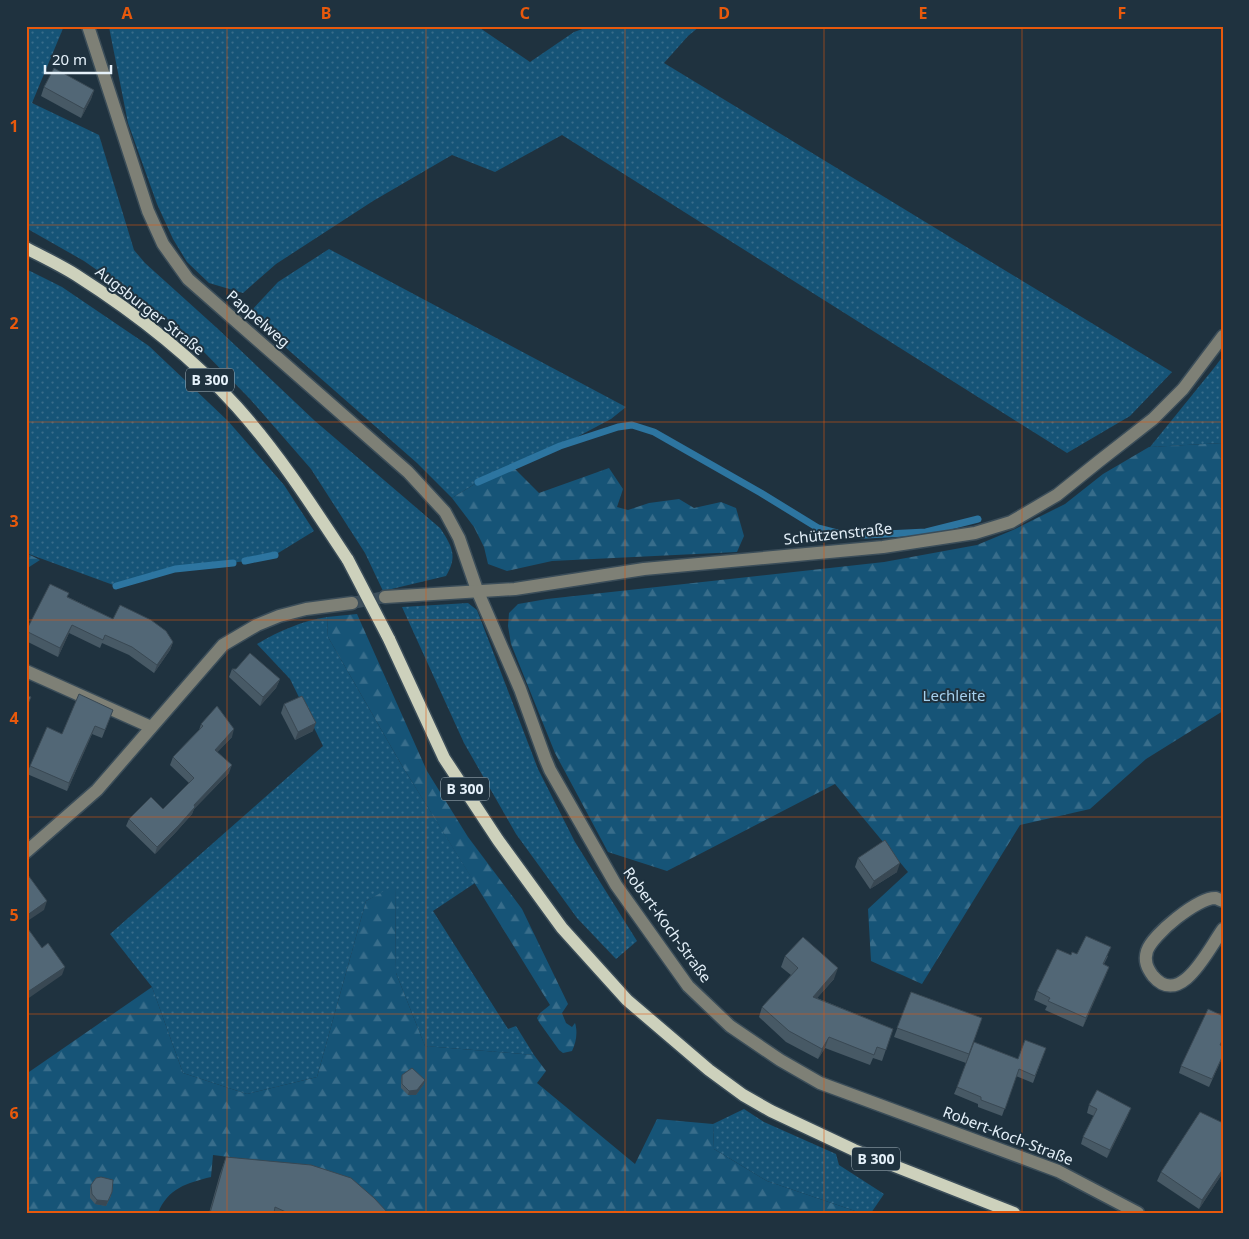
<svg xmlns="http://www.w3.org/2000/svg" width="1249" height="1239" font-family="'Noto Sans',sans-serif">
  <defs>
    <pattern id="grass-dots" width="8" height="8" patternUnits="userSpaceOnUse" patternTransform="scale(1.25)"><rect width="8" height="8" fill="#165477"/><path d="M2 2h.1M6 6h.1" fill="none" stroke="#386d8b" stroke-width="1.8" stroke-linecap="round"/></pattern>
    <pattern id="forest-firs" width="22" height="20" patternUnits="userSpaceOnUse" patternTransform="scale(1.25)"><rect width="22" height="20" fill="#165477"/><path d="M5 1l3.5 6h-7zM16 11l3.5 6h-7z" fill="#386d8b"/></pattern>
  </defs>
  <rect width="100%" height="100%" fill="#1f323f"/>
  <g fill="url(#grass-dots)">
    <path d="M26 26H64L32 103 99 135 134 250 145 263 218 329 315 421 440 528C452 546 458 556 446 576L383 591 365 553 311 469 250 399 202 350 173 323 84 261 26 228Z"/>
    <path d="M111 26H477L530 62 574 32 591 26H700L688 36 664 63 1172 372 1130 416 1067 453 562 135 495 172 452 155 373 201 276 264 243 293 209 283 187 262 173 239 157 204 128 123 109 27Z"/>
    <path d="M329 249 626 407 611 419 560 446 478 482 452 498 417 463 252 318V310L278 282Z"/>
    <path d="M26 269 62 287 149 346 228 421 284 485 314 531 275 555 256 560 175 569 116 586 26 553Z"/>
    <path d="M1223 356V443L1150 447 1214 368Z"/>
    <path d="M468 603 477 610 538 769 575 842 637 941 616 959 577 918 516 834 464 743 402 607Z"/>
    <path d="M327 617 328 637 401 764 475 883 433 911 508 1029 516 1026 534 1055 425 1046 396 973 395 886 366 901 317 1077 247 1094 183 1073 152 987 110 934 323 746 290 679 257 644C279 631 302 621 327 617Z"/>
    <path d="M744 1109 764 1122 836 1154 839 1165 884 1194 871 1213H861L767 1181 714 1149 713 1124Z"/>
  </g>
  <g fill="url(#forest-firs)">
    <path d="M1223 443V711L1146 759 1090 809 1020 825 922 984 871 961 868 909 908 872 835 784 667 871 608 852 555 753 511 644 508 626 509 613 518 604 547 599 884 562 977 545 1013 530 1065 504 1103 474 1149 447Z"/>
    <path d="M513 467 539 493 609 468 623 489 617 507 628 510 649 503 679 499 694 508 721 502 736 508 744 536 737 552 552 561 507 571 488 564 484 547 474 527 452 498 478 482Z"/>
    <path d="M26 553 40 560 26 569Z"/>
    <path d="M357 614 427 771 468 837 522 909 568 1004 562 1013 566 1023 572 1027 575 1023C578 1032 576 1043 572 1051L563 1053 559 1050 539 1022 537 1018 540 1013 550 1005 401 764 328 637 327 617Z"/>
    <path d="M395 885 396 973 425 1046 534 1055 546 1071 537 1083 635 1164 657 1119 713 1124 714 1149 767 1181 861 1213H379L338 1182 245 1159 213 1155 211 1177C187 1183 168 1188 158 1213H26V1070L29 1072 152 987 183 1073 247 1094 317 1077 366 901Z"/>
  </g>
  <g fill="none" stroke-linecap="round" stroke-linejoin="round">
    <g stroke="#2d75a0" stroke-width="7">
      <path d="M478 482 560 446 618 427 632 425 654 432 761 493 818 528 841 534 866 535 926 532 978 519"/>
      <path d="M245 561 275 555"/>
      <path d="M116 586 175 569 233 563"/>
    </g>
    <path stroke="#3d4f5b" stroke-width="12" stroke-dasharray="12 6" stroke-linecap="butt" d="M352 603 385 597"/>
    <g stroke="#3b4d59" stroke-width="15">
      <g id="minor">
        <path d="M88 26 148 211 163 244 188 279 408 472 445 512 459 538 477 590 520 689 545 758 550 770 616 885 688 986 730 1026 780 1060 820 1083 1058 1171 1138 1213"/>
        <path d="M385 597 515 589 644 569 883 547 975 533 1011 522 1057 495 1098 462 1153 419 1183 389 1223 336"/>
        <path d="M26 671 151 727"/>
        <path d="M26 852 97 790 223 645 257 625 279 616 306 609 352 603"/>
        <path d="M1223 901C1220 900 1218 899 1216 898 1198 897 1152 935 1147 951 1144 961 1147 968 1153 976 1181 1009 1209 948 1223 929"/>
      </g>
    </g>
    <g stroke="#3b4d59" stroke-width="15">
      <g id="major">
        <path d="M26 248C43 257 60 265 76 275 134 312 191 356 237 407 279 454 313 507 348 560"/>
        <path d="M389 639 444 758 498 840 562 928 627 1000 709 1070 743 1095 771 1111 854 1150 1014 1213"/>
      </g>
    </g>
    <use href="#minor" stroke="#7e8076" stroke-width="12"/>
    <use href="#major" stroke="#cdd1bc" stroke-width="12"/>
    <g stroke="#3b4d59" stroke-width="15" stroke-linecap="butt">
      <path id="major-bridge" d="M348 560 389 639"/>
    </g>
    <use href="#major-bridge" stroke="#cdd1bc" stroke-width="12"/>
  </g>
  <g fill="#475965">
    <path d="M44 87 94 90 91 99 81 118 41 96Z"/>
    <path d="M68 597 113 619 173 642 170 650 154 673 129 655 102 643 100 648 69 633 58 657 26 641V631Z"/>
    <path d="M232 669 280 679 276 688 260 706 229 677Z"/>
    <path d="M284 704 313 731 295 740 281 713Z"/>
    <path d="M113 710 102 738 92 734 67 791 27 774 30 766 62 734Z"/>
    <path d="M201 724 232 737 217 752 229 773 194 809 192 814 176 832 155 854 126 826 129 819 163 809 189 783 170 765 173 757 199 730Z"/>
    <path d="M858 858 897 872 870 889 855 867Z"/>
    <path d="M1077 954 1108 956 1104 964 1109 967 1083 1027 1045 1010 1047 1006 1034 1000 1037 991 1071 955Z"/>
    <path d="M785 956 834 979 817 998 893 1029 882 1061 873 1058 870 1065 825 1048 818 1059 786 1042 759 1017 762 1007 791 975 781 967Z"/>
    <path d="M911 992 982 1018 966 1063 894 1037Z"/>
    <path d="M1223 1016V1040L1221 1045 1223 1056 1209 1087 1179 1073 1181 1066Z"/>
    <path d="M1046 1048 1033 1083 1016 1076 1002 1116 978 1107V1104L954 1094 957 1087 1018 1059Z"/>
    <path d="M402 1075 424 1084 416 1095H408L401 1088V1080Z"/>
    <path d="M1089 1105 1128 1115 1107 1158 1081 1144 1083 1137 1094 1116 1087 1113Z"/>
    <path d="M1223 1123V1175L1222 1174 1199 1209 1157 1181 1161 1172Z"/>
    <path d="M226 1157 388 1213H209L220 1174Z"/>
    <path d="M91 1185 111 1196 106 1206 95 1204 90 1198V1190Z"/>
  </g>
  <g fill="#394853">
    <path d="M94 90 91 99 81 118 84 109Z"/>
    <path d="M72 625 69 633 58 657 60 648Z"/>
    <path d="M173 642 170 650 154 673 157 665Z"/>
    <path d="M280 679 276 688 260 706 263 697Z"/>
    <path d="M316 723 313 731 295 740 298 732Z"/>
    <path d="M95 726 92 734 67 791 69 783Z"/>
    <path d="M234 729 232 737 213 757 215 750Z"/>
    <path d="M232 765 229 773 194 809 192 814 176 832 155 854 157 847 194 805Z"/>
    <path d="M900 863 897 872 870 889 874 881Z"/>
    <path d="M47 901 44 910 26 922V916Z"/>
    <path d="M65 967 62 975 26 1000V993Z"/>
    <path d="M1109 967 1106 975 1083 1027 1086 1018Z"/>
    <path d="M838 968 834 979 809 1007 813 997Z"/>
    <path d="M829 1037 825 1048 818 1059 822 1049Z"/>
    <path d="M425 1080 424 1084 416 1095H408L409 1091Z"/>
    <path d="M1131 1108 1128 1115 1107 1158 1110 1150Z"/>
    <path d="M1223 1169 1222 1174 1199 1209 1202 1200Z"/>
    <path d="M112 1192 106 1206 95 1204 97 1200Z"/>
  </g>
  <g fill="#526776" stroke="#394853">
    <path d="M54 68 94 90 84 109 44 87Z"/>
    <path d="M50 584 69 593 67 597 113 619 120 605 151 620 166 631 173 642 157 665 132 647 105 635 103 640 72 625 60 648 26 631Z"/>
    <path d="M250 653 280 679 263 697 232 669H236Z"/>
    <path d="M79 694 113 710 105 730 95 726 69 783 30 766 47 727 62 734Z"/>
    <path d="M26 695 31 697 26 708Z"/>
    <path d="M302 696 316 723 298 732 284 704Z"/>
    <path d="M217 706 234 729 215 750 232 765 194 805 195 807 179 825 157 847 129 819 151 797 163 809 194 778 173 757 203 726 201 724Z"/>
    <path d="M885 840 900 863 874 881 858 858Z"/>
    <path d="M28 875 47 901 26 916V876Z"/>
    <path d="M26 926 42 948 48 943 65 967 26 993Z"/>
    <path d="M1086 936 1111 947 1103 964 1109 967 1086 1018 1048 1001 1050 998 1037 991 1057 949 1071 955 1072 952 1077 954Z"/>
    <path d="M803 937 838 968 813 997 893 1029 886 1050 877 1047 874 1055 829 1037 822 1049 789 1031 762 1007 798 968 785 956Z"/>
    <path d="M911 992 982 1018 969 1054 897 1028Z"/>
    <path d="M1208 1009 1223 1016V1039L1220 1045 1223 1046V1055L1212 1079 1181 1066Z"/>
    <path d="M1025 1040 1046 1048 1035 1076 1019 1069 1005 1109 981 1100V1097L957 1087 974 1042 1018 1059Z"/>
    <path d="M412 1068 425 1080 417 1090 409 1091 402 1084V1075Z"/>
    <path d="M1097 1090 1131 1108 1110 1150 1083 1137 1097 1109 1089 1105Z"/>
    <path d="M1200 1112 1223 1123V1169L1202 1200 1161 1172Z"/>
    <path d="M226 1157 311 1165 351 1178 374 1198 388 1213H288L275 1207 274 1213H210Z"/>
    <path d="M101 1177 113 1180 112 1192 108 1201 97 1200 92 1194 91 1185 96 1178Z"/>
  </g>
  <path fill="none" stroke="#e8590c" stroke-width="1" stroke-opacity="0.55" d="M227 26V1213M426 26V1213M625 26V1213M824 26V1213M1022 26V1213M26 225H1223M26 422H1223M26 620H1223M26 817H1223M26 1014H1223"/>
  <g text-anchor="middle" stroke-width="4" stroke-linejoin="round" paint-order="stroke">
    <g fill="#1f323f" stroke="#aab8c2" stroke-width="1">
      <rect x="186" y="368.5" width="48" height="23" rx="4"/>
      <rect x="441" y="777.5" width="48" height="23" rx="4"/>
      <rect x="852" y="1147.5" width="48" height="23" rx="4"/>
    </g>
    <g font-size="14" font-weight="bold" fill="#e5f1fa">
      <text x="210" y="385">B 300</text>
      <text x="465" y="794">B 300</text>
      <text x="876" y="1164">B 300</text>
    </g>
    <g font-size="15" fill="#e5f1fa" stroke="#1f323f">
      <text transform="translate(150 311) rotate(38)" y="5">Augsburger Straße</text>
      <text transform="translate(258 319) rotate(41)" y="5">Pappelweg</text>
      <text transform="translate(838 534) rotate(-6)" y="5">Schützenstraße</text>
      <text transform="translate(667 925) rotate(54)" y="5">Robert-Koch-Straße</text>
      <text transform="translate(1008 1136) rotate(21)" y="5">Robert-Koch-Straße</text>
    </g>
    <g font-size="15" fill="#a6d1ee" stroke="#1f323f">
      <text x="954" y="701">Lechleite</text>
    </g>
  </g>
  <rect width="1249" height="1239" fill="none" stroke="#1f323f" stroke-width="55"/>
  <path d="M45 65v8h66v-8" fill="none" stroke="#e5f1fa" stroke-width="2.5"/>
  <text x="52" y="65" font-size="15" fill="#e5f1fa" stroke="#1f323f" stroke-width="4" paint-order="stroke">20 m</text>
  <rect x="28" y="28" width="1194" height="1184" fill="none" stroke="#e8590c" stroke-width="2"/>
  <g font-size="16" text-anchor="middle" font-weight="bold" fill="#e8590c">
    <text x="127" y="19">A</text>
    <text x="326" y="19">B</text>
    <text x="525" y="19">C</text>
    <text x="724" y="19">D</text>
    <text x="923" y="19">E</text>
    <text x="1122" y="19">F</text>
    <text x="14" y="132">1</text>
    <text x="14" y="329">2</text>
    <text x="14" y="527">3</text>
    <text x="14" y="724">4</text>
    <text x="14" y="921">5</text>
    <text x="14" y="1119">6</text>
  </g>
</svg>
